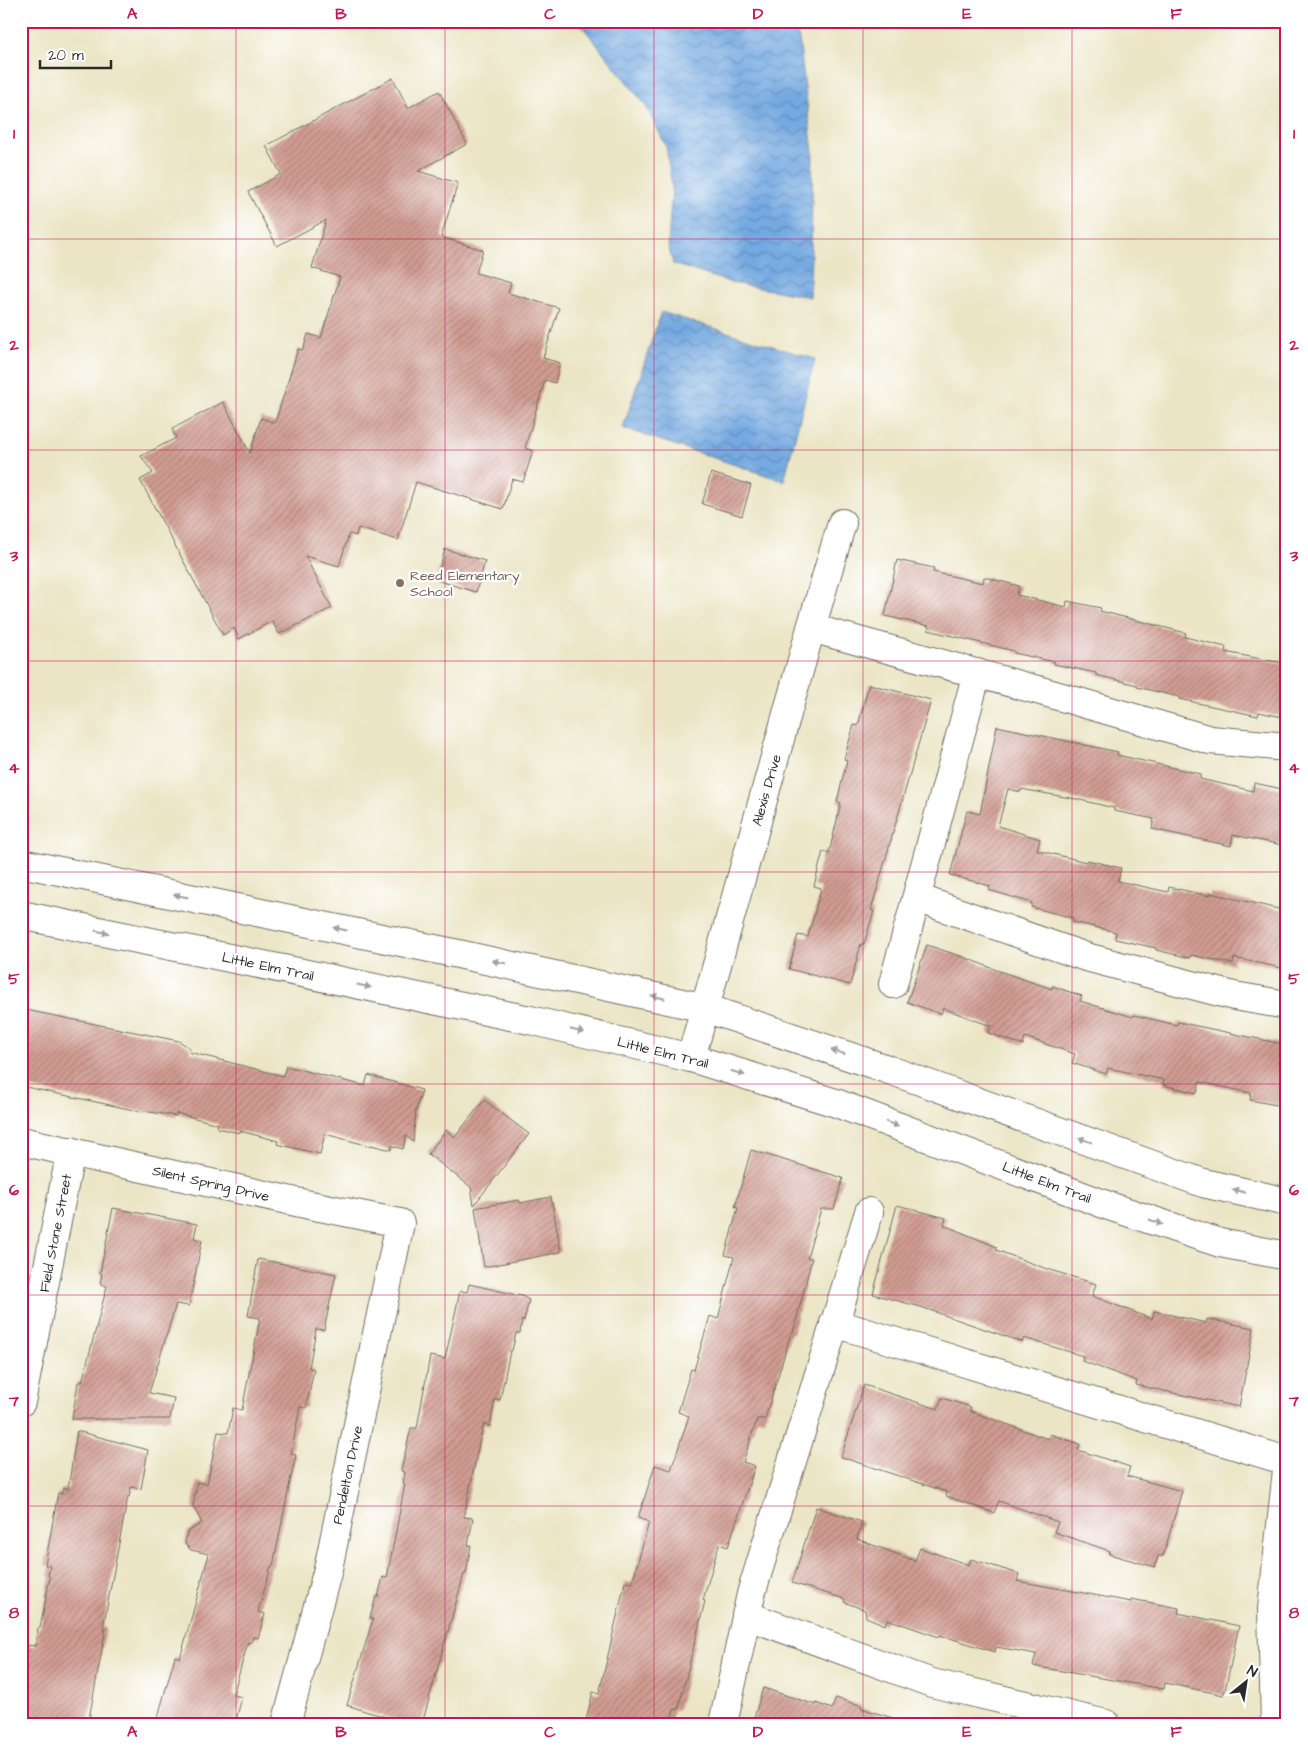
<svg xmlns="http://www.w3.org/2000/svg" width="1308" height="1745" font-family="'Architects Daughter',sans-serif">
  <defs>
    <pattern id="water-waves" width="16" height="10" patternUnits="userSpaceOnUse" patternTransform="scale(1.25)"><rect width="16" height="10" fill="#74a9e1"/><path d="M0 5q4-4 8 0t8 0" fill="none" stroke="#5f8ab7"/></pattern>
    <pattern id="building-hatch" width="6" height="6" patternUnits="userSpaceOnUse" patternTransform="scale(1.25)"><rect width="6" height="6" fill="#d19c92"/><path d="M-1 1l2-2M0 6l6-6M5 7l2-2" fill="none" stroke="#aa7f77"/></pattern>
  </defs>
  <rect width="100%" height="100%" fill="#fff"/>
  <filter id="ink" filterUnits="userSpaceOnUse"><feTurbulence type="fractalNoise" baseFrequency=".02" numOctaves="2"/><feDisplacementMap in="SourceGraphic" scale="10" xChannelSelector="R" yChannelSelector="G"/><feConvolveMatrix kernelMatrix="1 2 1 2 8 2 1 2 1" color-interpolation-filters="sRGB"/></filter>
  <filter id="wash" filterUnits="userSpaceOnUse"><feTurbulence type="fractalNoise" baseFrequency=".0096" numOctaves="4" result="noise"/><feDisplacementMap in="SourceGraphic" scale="20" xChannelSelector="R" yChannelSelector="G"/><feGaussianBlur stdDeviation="1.12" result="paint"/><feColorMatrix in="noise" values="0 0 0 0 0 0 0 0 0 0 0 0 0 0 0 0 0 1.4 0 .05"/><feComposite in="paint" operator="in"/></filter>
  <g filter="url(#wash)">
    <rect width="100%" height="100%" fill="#ebe5c5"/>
    <g fill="url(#water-waves)" stroke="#506a86">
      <path d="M578 21H792L799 39 813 152 810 297 732 283 673 264 668 245 672 187 666 146 646 106Z"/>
      <path d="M661 312 815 359 784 481 623 428Z"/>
    </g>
    <g id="blocks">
      <g fill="url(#building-hatch)">
        <path d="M393 78 408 108 439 91 467 144 418 171 458 183 441 237 483 250 476 273 511 283 508 293 559 308 543 358 560 363 555 383 545 380 525 448 533 451 523 482 512 479 503 509 416 482 398 540 358 528 356 536 349 534 339 566 305 556 332 608 279 634 272 621 239 639 234 628 223 635 140 480 153 473 141 456 176 438 172 429 223 402 250 453 261 418 275 423 298 349 303 350 308 334 321 338 340 277 312 268 326 220 277 246 248 192 281 174 266 146Z"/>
        <path d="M711 473 751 485 742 516 702 504Z"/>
        <path d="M445 549 485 561 476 592 436 580Z"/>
        <path d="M897 560 934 568 933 572 983 583 984 577 1019 586 1017 595 1066 607 1067 601 1101 608 1100 611 1186 633 1185 637 1226 647 1225 652 1287 664V718L1259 712 1258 716 1179 699V697L1137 687V685L1096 675V673L1054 664 1055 662 1014 653V651L928 630 929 626 885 616Z"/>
        <path d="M869 684 931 700 871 910 874 911 864 944H861L850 985 789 969 798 935 808 937 821 888 814 886 823 851 829 853 841 803 837 802 847 760 844 759 854 725 858 726Z"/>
        <path d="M997 726 1118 752 1117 755 1201 774 1200 779 1253 791 1254 783 1287 790V846L1233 835 1231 846 1152 829 1154 819 1114 811V808L1076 799 1021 789V792L1008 789 998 826 1040 839 1037 850 1086 862 1087 860 1121 868 1118 881 1168 892 1169 887 1210 896V893L1287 911V969L1234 958 1233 964 1191 955 1190 958 1156 950V948L1115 939 1116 932 1073 922V918L1031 907 1032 903 989 890 990 886 950 875 967 811 980 814Z"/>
        <path d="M927 945 969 959 999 971 1052 989V986L1082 996 1080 1001 1133 1017 1134 1015 1177 1025 1178 1022 1287 1045V1107L1250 1100 1251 1093 1200 1082 1197 1093 1163 1085 1164 1080 1108 1068 1106 1074 1072 1063 1075 1054 1025 1037 1023 1045 988 1033 991 1026 943 1008 941 1014 907 1002Z"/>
        <path d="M21 1009 179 1041 190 1048 189 1052 283 1076 286 1066 365 1086 368 1075 422 1090 416 1110 413 1142 406 1136 403 1149 392 1146 391 1150 371 1145 370 1146 325 1134 320 1154 277 1144 278 1141 240 1131 239 1133 217 1128 218 1124 176 1113V1116L143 1111V1112L21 1086Z"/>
        <path d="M484 1100 529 1134 474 1205 471 1187 428 1154 446 1130 455 1137Z"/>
        <path d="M751 1150 843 1178 834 1209H821L807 1258H812L793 1333H791L765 1419H757L743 1462 755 1466 728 1547 719 1544 703 1600 705 1601 678 1710 674 1709 670 1724H585L593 1692 599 1694 625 1582 632 1583 649 1522 638 1518 655 1465 671 1470 689 1416 678 1412 691 1369 694 1370 710 1316 718 1319 734 1257 725 1255 738 1208 735 1207Z"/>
        <path d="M551 1197 561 1252 484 1267 475 1208 519 1200 520 1203Z"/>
        <path d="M897 1205 946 1218 944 1225 997 1247 996 1250 1047 1269 1096 1284 1092 1296 1152 1319 1154 1311 1206 1323 1207 1319 1254 1328 1239 1407 1136 1385 1137 1381 1082 1361 1083 1356 1024 1338 1022 1342 921 1307 873 1294Z"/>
        <path d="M113 1208 197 1224 194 1238 202 1240 189 1306 176 1304 149 1393 174 1398 170 1419H72L78 1382H82L107 1286 100 1284 102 1274 100 1273Z"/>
        <path d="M258 1259 336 1274 324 1330 316 1329 309 1368 314 1369 306 1408 300 1407 291 1454 296 1455 291 1477 273 1566H271L258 1612 265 1614 258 1638 253 1637 251 1643 248 1642 233 1695 242 1697 235 1724H156L175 1656 180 1658 183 1648 209 1554 191 1550 185 1544 187 1532 202 1523 193 1506 197 1482 207 1484 218 1432 228 1433 233 1408 242 1410 260 1318 248 1316Z"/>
        <path d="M469 1284 522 1296 529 1300 524 1321 522 1320 520 1333H516L512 1351H510L500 1400 495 1399 490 1426 484 1424 479 1443 464 1517 473 1518 468 1545H471L466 1574H464L422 1724H413L368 1712 347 1705 373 1619 370 1618 376 1597H378L383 1577 387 1578 405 1484 403 1483 405 1472 401 1471 411 1428H417L430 1356 445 1359 460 1291 467 1292Z"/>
        <path d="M864 1385 938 1409 942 1398 971 1407 970 1411 1048 1439 1050 1434 1080 1444 1078 1450 1130 1467 1127 1476 1182 1491 1163 1556H1158L1155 1567 1109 1554 1110 1551 1054 1532 1058 1522 999 1501 994 1513 946 1496 947 1492 841 1457Z"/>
        <path d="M77 1431 148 1450 141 1489 131 1487 129 1497 128 1496 103 1628H106L88 1724H21V1692L27 1667H24L28 1645 35 1646 38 1628H40L50 1577 48 1576 50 1566 45 1565 58 1493 62 1494 63 1488 68 1489Z"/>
        <path d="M816 1507 862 1522 857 1539 915 1561 920 1548 969 1565 971 1559 1019 1574 1017 1581 1089 1594 1131 1602V1599L1179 1608 1178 1613 1239 1626 1224 1695 1165 1683 1164 1689 1033 1666 1036 1654 996 1647 995 1652 940 1635 939 1637 887 1619 885 1625 866 1617 865 1610 844 1602 845 1599 792 1583Z"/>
        <path d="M763 1688 816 1705V1703L832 1709 836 1698 862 1706 861 1708 896 1719 895 1724H752Z"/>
      </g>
    </g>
  </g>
  <g filter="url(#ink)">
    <use href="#blocks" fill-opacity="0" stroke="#6e6c61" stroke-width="1"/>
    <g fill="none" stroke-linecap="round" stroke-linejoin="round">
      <g stroke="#6e6c61" stroke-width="30">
        <g id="minor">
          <path d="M811 628 1041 691 1210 740 1287 747"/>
          <path d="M917 898 1086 957 1234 996 1287 1005"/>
          <path d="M893 984 977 673"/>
          <path d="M691 1058 811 628 842 523"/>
          <path d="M21 1141 310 1205 400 1223 328 1569 286 1724"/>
          <path d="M834 1323 1287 1461"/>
          <path d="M21 1402 71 1151"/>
          <path d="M746 1615 932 1683 1106 1724"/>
          <path d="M723 1724 751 1594 869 1212"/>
          <path d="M1275 1724 1272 1609 1287 1470"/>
        </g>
      </g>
      <g stroke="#6e6c61" stroke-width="30">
        <g id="tertiary">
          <path d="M21 863 449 952 705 1008 884 1068 1203 1183 1287 1202"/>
          <path d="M21 915 530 1020 691 1058 836 1103 1109 1206 1220 1243 1287 1256"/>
        </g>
      </g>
      <use href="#minor" stroke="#fff" stroke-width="28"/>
      <use href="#tertiary" stroke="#fff" stroke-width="28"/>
    </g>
    <defs><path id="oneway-solid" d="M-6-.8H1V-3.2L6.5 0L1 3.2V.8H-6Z" transform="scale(1.25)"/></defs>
    <g fill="#a0a0a0">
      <use href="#oneway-solid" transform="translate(181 896) rotate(-168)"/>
      <use href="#oneway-solid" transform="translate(340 929) rotate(-168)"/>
      <use href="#oneway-solid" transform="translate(102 932) rotate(12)"/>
      <use href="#oneway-solid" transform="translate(499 962) rotate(-168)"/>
      <use href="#oneway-solid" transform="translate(364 986) rotate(12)"/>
      <use href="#oneway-solid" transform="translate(658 997) rotate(-167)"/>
      <use href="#oneway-solid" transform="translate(577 1031) rotate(13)"/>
      <use href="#oneway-solid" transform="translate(838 1052) rotate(-162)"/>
      <use href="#oneway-solid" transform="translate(738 1073) rotate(17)"/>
      <use href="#oneway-solid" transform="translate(892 1124) rotate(21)"/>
      <use href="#oneway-solid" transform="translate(1085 1140) rotate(-160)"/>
      <use href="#oneway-solid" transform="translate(1239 1191) rotate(-167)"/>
      <use href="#oneway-solid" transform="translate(1156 1222) rotate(19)"/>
    </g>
  </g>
  <path fill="none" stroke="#c2185b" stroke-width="1" stroke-opacity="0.55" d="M236 21V1724M445 21V1724M654 21V1724M863 21V1724M1072 21V1724M21 239H1287M21 450H1287M21 661H1287M21 872H1287M21 1084H1287M21 1295H1287M21 1506H1287"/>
  <circle fill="#8d6e63" stroke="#fff" stroke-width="2" cx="400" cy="583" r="5"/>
  <g text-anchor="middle" stroke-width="4.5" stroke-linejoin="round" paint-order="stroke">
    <g font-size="14" fill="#785e54" stroke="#fff" text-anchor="start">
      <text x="410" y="580">Reed Elementary<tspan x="410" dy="16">School</tspan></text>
    </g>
    <g font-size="14" fill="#2b2b2b" stroke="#fff">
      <text transform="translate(766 790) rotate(-74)" y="5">Alexis Drive</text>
      <text transform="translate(268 966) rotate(12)" y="5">Little Elm Trail</text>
      <text transform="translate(663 1052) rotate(14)" y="5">Little Elm Trail</text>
      <text transform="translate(1047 1182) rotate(21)" y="5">Little Elm Trail</text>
      <text transform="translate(211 1183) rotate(13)" y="5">Silent Spring Drive</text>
      <text transform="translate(55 1233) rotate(-79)" y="5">Field Stone Street</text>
      <text transform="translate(347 1475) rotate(-78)" y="5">Pendelton Drive</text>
    </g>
  </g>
  <rect width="1308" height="1745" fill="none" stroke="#fff" stroke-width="55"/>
  <g transform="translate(1246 1682) rotate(30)" stroke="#ffffff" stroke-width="4" paint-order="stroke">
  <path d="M0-4L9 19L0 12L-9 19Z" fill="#2b2b2b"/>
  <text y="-8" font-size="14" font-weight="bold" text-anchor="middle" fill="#2b2b2b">N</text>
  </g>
  <path d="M40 60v8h71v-8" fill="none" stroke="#2b2b2b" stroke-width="2.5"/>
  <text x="48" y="60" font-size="15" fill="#2b2b2b" stroke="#ffffff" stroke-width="4" paint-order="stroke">20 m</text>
  <rect x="28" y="28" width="1252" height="1690" fill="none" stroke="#c2185b" stroke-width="2"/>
  <g font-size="16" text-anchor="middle" font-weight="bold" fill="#c2185b">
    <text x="132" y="19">A</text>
    <text x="341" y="19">B</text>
    <text x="550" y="19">C</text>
    <text x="758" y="19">D</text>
    <text x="967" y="19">E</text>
    <text x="1176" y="19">F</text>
    <text x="14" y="139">1</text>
    <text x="1294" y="139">1</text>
    <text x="14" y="350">2</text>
    <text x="1294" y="350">2</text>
    <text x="14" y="561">3</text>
    <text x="1294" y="561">3</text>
    <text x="14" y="773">4</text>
    <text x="1294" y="773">4</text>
    <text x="14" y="984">5</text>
    <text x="1294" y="984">5</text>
    <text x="14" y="1195">6</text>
    <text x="1294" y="1195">6</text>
    <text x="14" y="1406">7</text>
    <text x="1294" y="1406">7</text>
    <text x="14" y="1618">8</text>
    <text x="1294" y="1618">8</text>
    <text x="132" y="1737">A</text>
    <text x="341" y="1737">B</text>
    <text x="550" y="1737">C</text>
    <text x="758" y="1737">D</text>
    <text x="967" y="1737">E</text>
    <text x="1176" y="1737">F</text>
  </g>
</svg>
